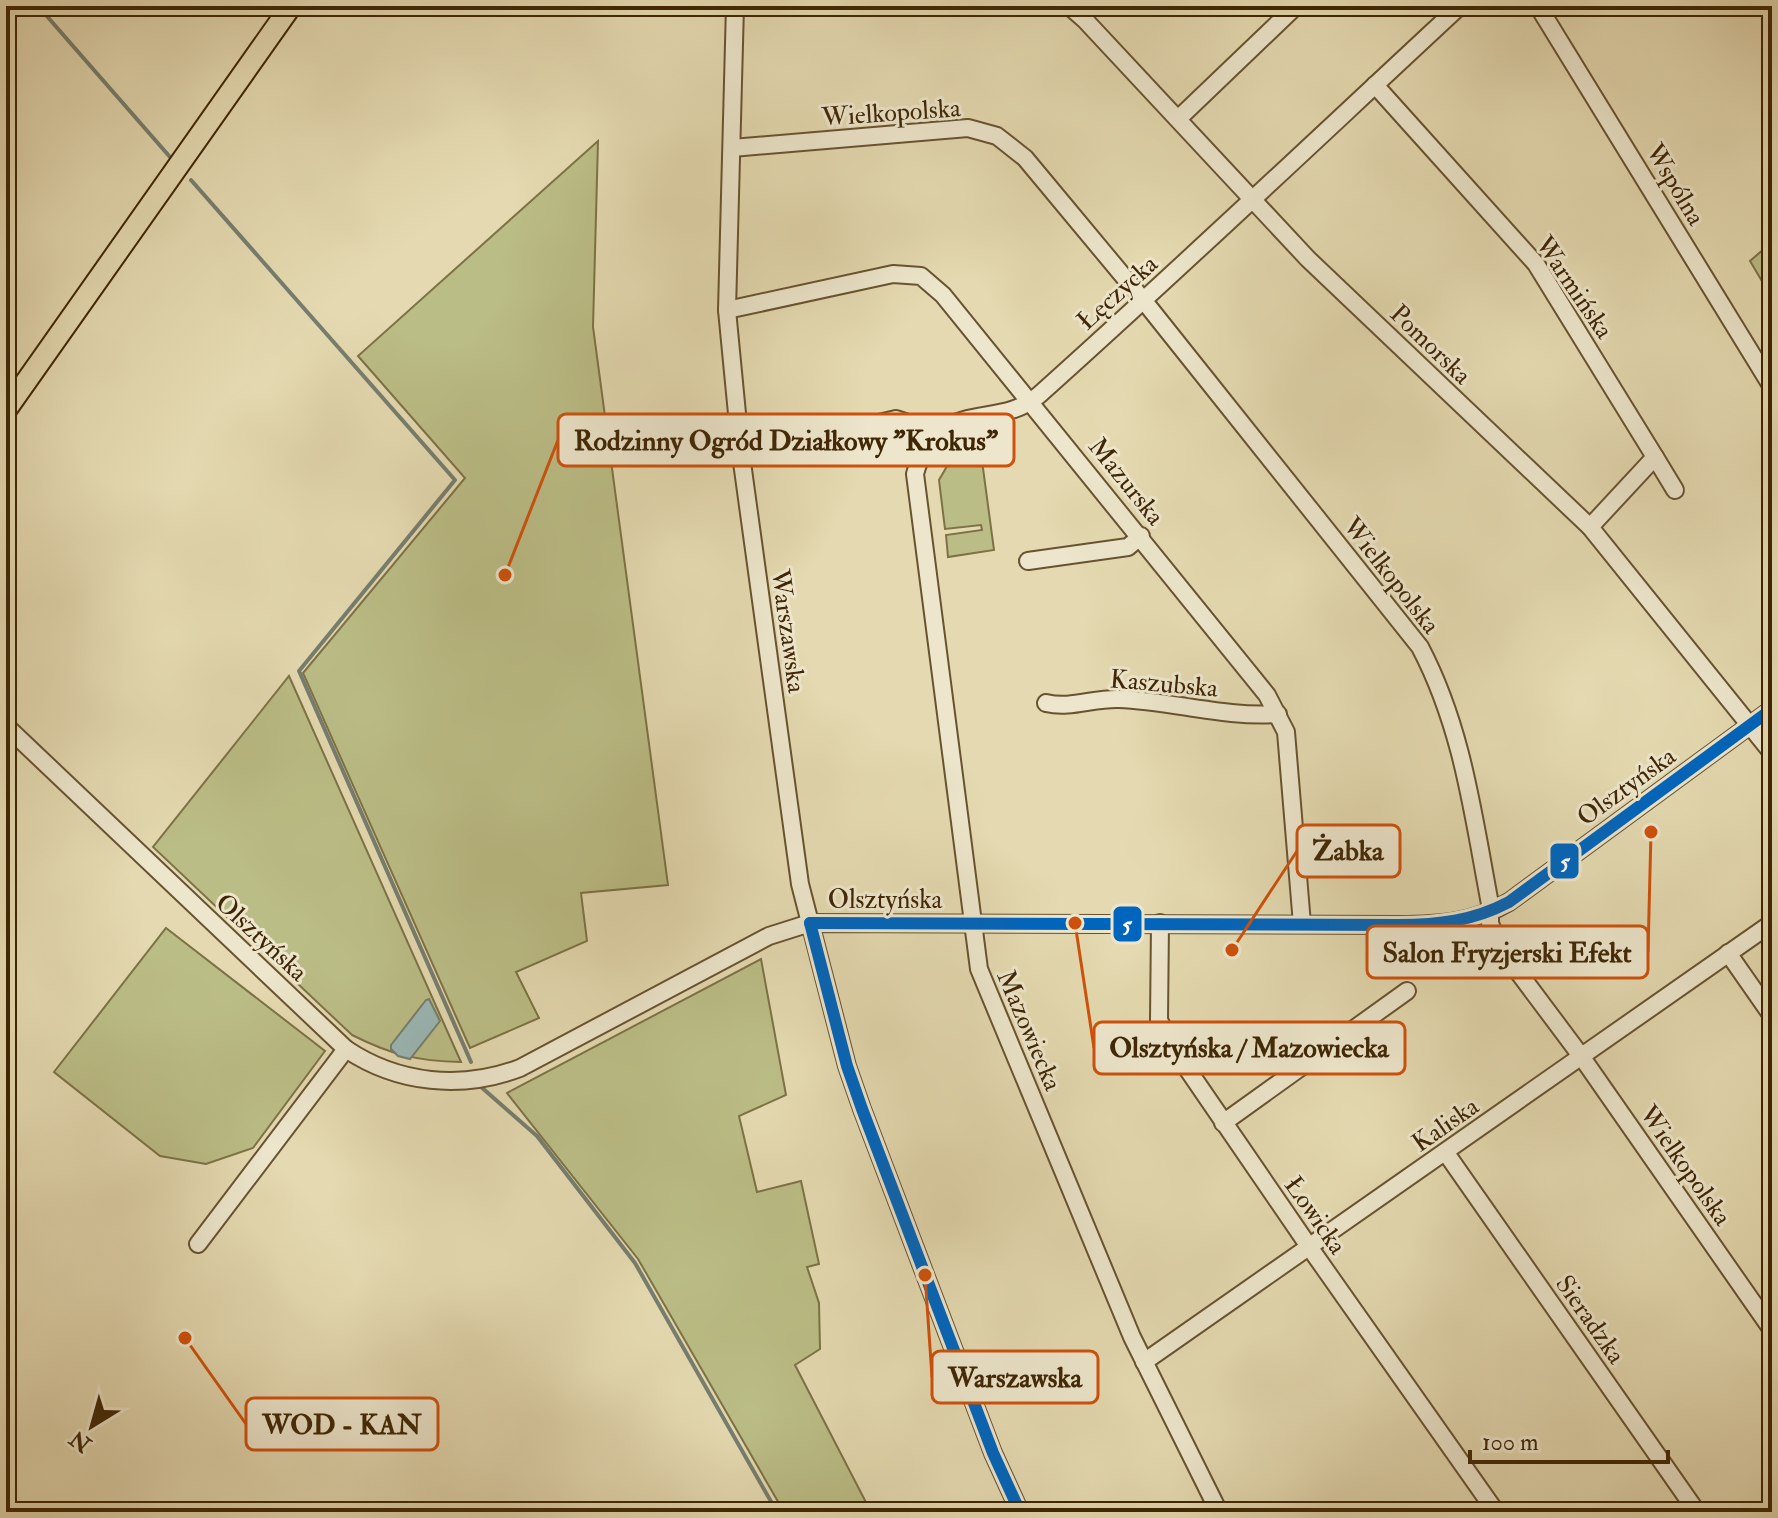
<svg xmlns="http://www.w3.org/2000/svg" width="1778" height="1518" font-family="'IM FELL Double Pica',serif">
  <rect width="100%" height="100%" fill="#e4d9b0"/>
  <filter id="stains"><feTurbulence type="fractalNoise" baseFrequency=".0025" numOctaves="4"/><feColorMatrix values="0 0 0 0 .2 0 0 0 0 .09 0 0 0 0 .02 0 0 0 .5 -.17"/></filter>
  <radialGradient id="worn" r=".72"><stop offset=".6" stop-color="#630" stop-opacity="0"/><stop offset="1" stop-color="#630" stop-opacity=".3"/></radialGradient>
  <g fill="#bbbd86" stroke="#7d7246" stroke-width="2">
    <path d="M598 141 593 327 668 885 581 893 587 941 516 972 539 1018 470 1048 303 673 465 478 358 356Z"/>
    <path d="M1772 242V298L1750 261Z"/>
    <path d="M980 446 994 550 948 557 946 535 982 530 981 525 945 529 939 480 957 449Z"/>
    <path d="M289 676 461 1062C417 1061 392 1055 352 1035L153 847Z"/>
    <path d="M166 928 325 1051 253 1148 206 1164 160 1156 54 1072Z"/>
    <path d="M761 959 786 1095 739 1116 757 1192 801 1181 819 1264 807 1267 819 1303 820 1349 795 1365 871 1512H784L638 1259 507 1093Z"/>
  </g>
  <path fill="#9ab8b6" stroke="#767e6f" stroke-width="2" d="M429 999 440 1021 410 1059 398 1056 391 1049V1045L426 1000Z"/>
  <g fill="none" stroke-linecap="round" stroke-linejoin="round">
    <g stroke="#767e6f" stroke-width="4">
      <path d="M38 6 170 157"/>
      <path d="M191 180 455 480 299 671 471 1062"/>
      <path d="M480 1086 537 1136 635 1263 777 1512"/>
    </g>
    <g stroke="#685330" stroke-width="20">
      <g id="minor">
        <path d="M735 6 727 310 741 455 800 884 847 1066 862 1109 993 1453 1020 1512"/>
        <path d="M1069 6 1085 20 1308 259 1590 527 1772 753"/>
        <path d="M1538 6 1772 387"/>
        <path d="M1375 85 1536 264 1655 457 1590 527"/>
        <path d="M1178 119 1296 6"/>
        <path d="M732 148 968 128 997 136 1025 158 1144 301 1420 647C1463 729 1473 815 1490 904V923L1498 945 1581 1056 1772 1330"/>
        <path d="M727 310 893 274 921 276 943 295 1267 695 1286 732 1302 924"/>
        <path d="M741 455 896 419 914 425 931 439"/>
        <path d="M1655 457 1675 490"/>
        <path d="M1028 561 1128 547 1141 536"/>
        <path d="M1046 703C1071 709 1093 698 1119 699 1172 701 1225 718 1278 714"/>
        <path d="M6 726 346 1049C398 1084 462 1090 520 1068L769 936 810 923 1398 925C1439 925 1473 923 1509 902L1772 709"/>
        <path d="M1160 923 1159 1020 1173 1048 1310 1248 1496 1512"/>
        <path d="M1728 953 1772 1016"/>
        <path d="M1223 1123 1407 991"/>
        <path d="M1446 1153 1697 1512"/>
        <path d="M198 1244 346 1049"/>
        <path d="M1144 1362 1772 923"/>
        <path d="M1219 1512 1132 1337 979 969 915 474C936 395 997 432 1039 395 1182 267 1320 136 1460 6"/>
      </g>
    </g>
    <g stroke="#3f2605" stroke-width="24">
      <path id="major" d="M6 410 291 6"/>
    </g>
    <use href="#minor" stroke="#ede6cc" stroke-width="16"/>
    <use href="#major" stroke="#e4d9b0" stroke-width="20"/>
    <g stroke="#ede6cc" stroke-width="18">
      <g id="bus-1">
        <path d="M810 923 1398 925C1438 925 1473 921 1509 902L1772 709"/>
        <path d="M810 923 847 1066 862 1109 993 1453 1020 1512"/>
      </g>
    </g>
    <use href="#bus-1" stroke="#0065bd" stroke-width="12"/>
  </g>
  <g text-anchor="middle" stroke-width="6" stroke-linejoin="round" paint-order="stroke">
    <g font-size="26" fill="#3f2605" stroke="#ede6cc">
      <text transform="translate(891 112) rotate(-4)" y="9">Wielkopolska</text>
      <text transform="translate(1676 184) rotate(59)" y="9">Wspólna</text>
      <text transform="translate(1575 287) rotate(56)" y="9">Warmińska</text>
      <text transform="translate(1117 292) rotate(-42)" y="9">Łęczycka</text>
      <text transform="translate(1431 344) rotate(44)" y="9">Pomorska</text>
      <text transform="translate(1127 481) rotate(51)" y="9">Mazurska</text>
      <text transform="translate(1392 575) rotate(52)" y="9">Wielkopolska</text>
      <text transform="translate(789 631) rotate(82)" y="9">Warszawska</text>
      <text transform="translate(1164 683) rotate(5)" y="9">Kaszubska</text>
      <text transform="translate(1626 786) rotate(-36)" y="9">Olsztyńska</text>
      <text x="885" y="908">Olsztyńska</text>
      <text transform="translate(262 937) rotate(43)" y="9">Olsztyńska</text>
      <text transform="translate(1030 1030) rotate(67)" y="9">Mazowiecka</text>
      <text transform="translate(1445 1124) rotate(-35)" y="9">Kaliska</text>
      <text transform="translate(1686 1165) rotate(55)" y="9">Wielkopolska</text>
      <text transform="translate(1316 1215) rotate(55)" y="9">Łowicka</text>
      <text transform="translate(1591 1319) rotate(55)" y="9">Sieradzka</text>
    </g>
  </g>
  <path fill="none" stroke="#cf510b" stroke-width="3" d="M505 575L558 440M1232 950L1297 851M1651 832L1648 952M1075 923L1094 1048M925 1275L932 1377M185 1338L246 1424"/>
  <g fill="#cf510b" stroke="#ede6cc" stroke-width="3">
    <circle cx="505" cy="575" r="8"/>
    <circle cx="1232" cy="950" r="8"/>
    <circle cx="1651" cy="832" r="8"/>
    <circle cx="1075" cy="923" r="8"/>
    <circle cx="925" cy="1275" r="8"/>
    <circle cx="185" cy="1338" r="8"/>
  </g>
  <g fill="#ede6cc" stroke="#cf510b" stroke-width="3">
    <rect x="558" y="414" width="456" height="52" rx="8"/>
    <rect x="1297" y="825" width="103" height="52" rx="8"/>
    <rect x="1367" y="926" width="281" height="52" rx="8"/>
    <rect x="1094" y="1022" width="311" height="52" rx="8"/>
    <rect x="932" y="1351" width="166" height="52" rx="8"/>
    <rect x="246" y="1398" width="192" height="52" rx="8"/>
  </g>
  <g font-size="28" text-anchor="middle" font-weight="bold" fill="#3f2605">
    <text x="786" y="450">Rodzinny Ogród Działkowy "Krokus"</text>
    <text x="1348" y="860">Żabka</text>
    <text x="1507" y="962">Salon Fryzjerski Efekt</text>
    <text x="1249" y="1057">Olsztyńska / Mazowiecka</text>
    <text x="1015" y="1387">Warszawska</text>
    <text x="342" y="1434">WOD - KAN</text>
  </g>
  <g stroke="#ede6cc" stroke-width="3">
    <rect x="1549" y="842" width="31" height="38" rx="8" fill="#0065bd"/>
    <rect x="1112" y="905" width="31" height="38" rx="8" fill="#0065bd"/>
  </g>
  <g font-size="22" text-anchor="middle" font-weight="bold" fill="#fff">
    <text x="1565" y="869">5</text>
    <text x="1127" y="932">5</text>
  </g>
  <rect width="1778" height="1518" fill="none" stroke="#e4d9b0" stroke-width="32"/>
  <rect x="8" y="8" width="1762" height="1502" fill="none" stroke="#3f2605" stroke-width="4"/>
  <rect x="16" y="16" width="1746" height="1486" fill="none" stroke="#3f2605" stroke-width="2"/>
  <g transform="translate(92 1426) rotate(217)" stroke="#ede6cc" stroke-width="6" paint-order="stroke">
  <path d="M0-6L14 30L0 20L-14 30Z" fill="#3f2605"/>
  <text y="-12" font-size="22" font-weight="bold" text-anchor="middle" fill="#3f2605">N</text>
  </g>
  <path d="M1470 1450v12h198v-12" fill="none" stroke="#3f2605" stroke-width="4"/>
  <text x="1482" y="1450" font-size="24" fill="#3f2605" stroke="#ede6cc" stroke-width="6" paint-order="stroke">100 m</text>
  <rect width="100%" height="100%" filter="url(#stains)"/>
  <rect width="100%" height="100%" fill="url(#worn)"/>
</svg>
